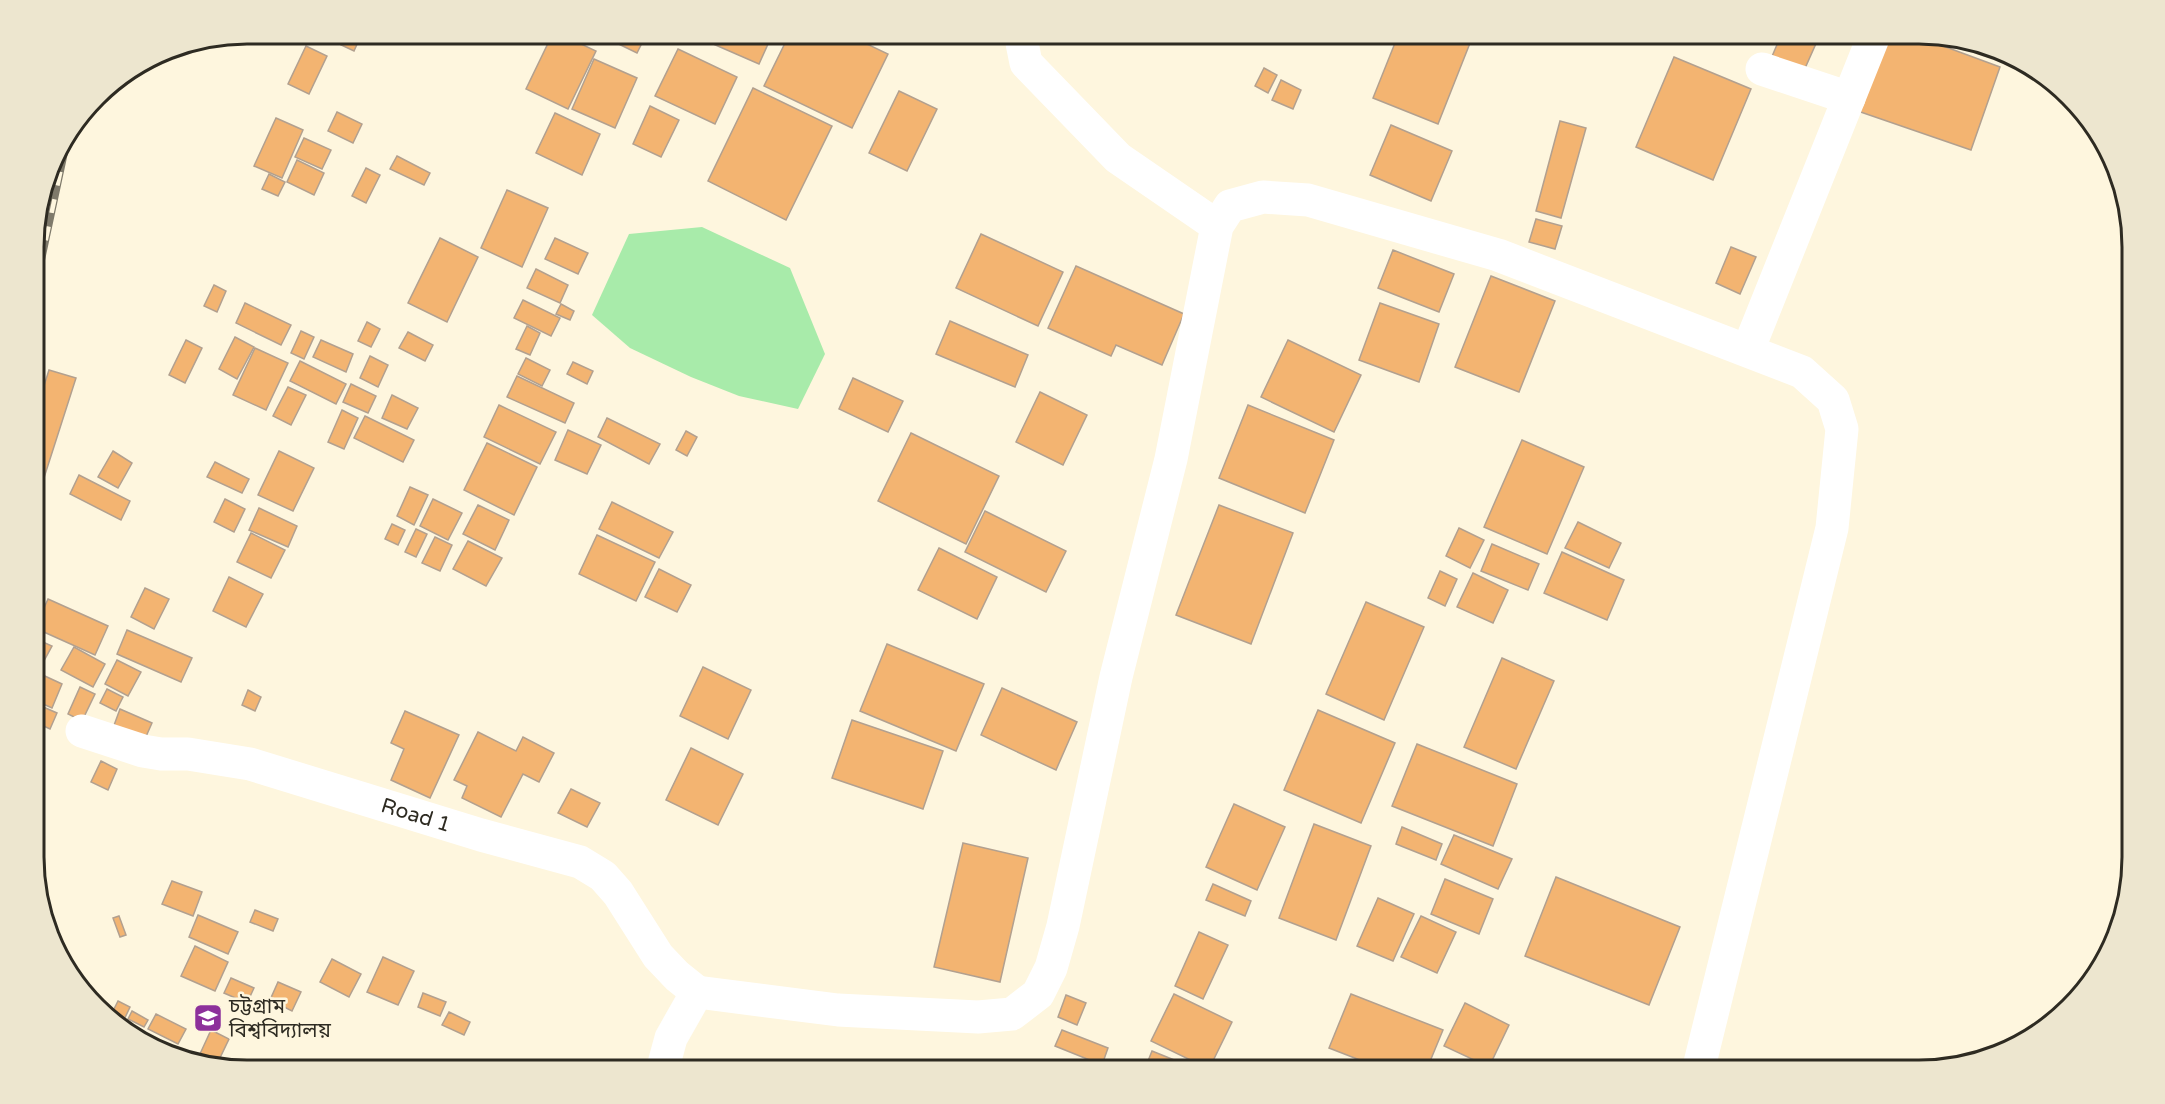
<svg xmlns="http://www.w3.org/2000/svg" width="2165" height="1104" font-family="'Varela Round','Noto Sans Bengali',sans-serif">
  <rect width="100%" height="100%" fill="#fef6de"/>
  <path fill="#a8ebaa" d="M702 227 790 268 825 354 798 409 739 396 691 377 630 348 592 315 629 234Z"/>
  <g fill="#f3b471" stroke="#b2a08f" stroke-width="1.5">
    <path d="M347 33H362L354 51 341 45Z"/>
    <path d="M553 33H558L596 51 568 109 526 89Z"/>
    <path d="M596 33H647L637 53Z"/>
    <path d="M688 33H773L759 64Z"/>
    <path d="M790 33H844L888 54 852 128 764 86Z"/>
    <path d="M1399 33H1474L1438 124 1373 98Z"/>
    <path d="M1782 33H1805L1818 39 1802 75 1770 61Z"/>
    <path d="M1875 33H1908L2000 67 1971 150 1849 108Z"/>
    <path d="M306 46 327 56 309 94 288 84Z"/>
    <path d="M678 49 737 77 715 124 655 96Z"/>
    <path d="M1674 57 1751 89 1713 180 1636 147Z"/>
    <path d="M594 59 637 78 615 128 572 109Z"/>
    <path d="M1264 68 1277 75 1268 93 1255 86Z"/>
    <path d="M1281 80 1301 90 1293 109 1272 100Z"/>
    <path d="M753 88 832 126 786 220 708 181Z"/>
    <path d="M899 91 937 109 907 171 869 153Z"/>
    <path d="M650 106 679 120 661 157 633 144Z"/>
    <path d="M337 112 362 124 353 143 328 131Z"/>
    <path d="M555 113 600 134 582 175 536 153Z"/>
    <path d="M276 118 303 130 282 178 254 166Z"/>
    <path d="M1560 121 1586 128 1561 218 1536 211Z"/>
    <path d="M1391 125 1452 151 1431 201 1370 175Z"/>
    <path d="M304 138 331 150 322 169 295 157Z"/>
    <path d="M397 156 430 173 424 185 390 169Z"/>
    <path d="M297 160 324 173 314 195 287 182Z"/>
    <path d="M366 168 380 175 366 203 352 196Z"/>
    <path d="M269 174 285 182 278 196 262 189Z"/>
    <path d="M507 190 548 208 522 267 481 248Z"/>
    <path d="M1536 219 1562 226 1555 249 1529 242Z"/>
    <path d="M981 234 1063 272 1038 326 956 288Z"/>
    <path d="M440 238 478 257 447 322 408 303Z"/>
    <path d="M555 238 588 253 578 274 545 259Z"/>
    <path d="M1731 247 1756 257 1740 294 1716 283Z"/>
    <path d="M1393 250 1454 274 1439 312 1378 288Z"/>
    <path d="M1076 266 1184 314 1162 365 1116 345 1111 356 1048 328Z"/>
    <path d="M536 269 568 285 560 303 527 288Z"/>
    <path d="M1491 276 1555 301 1519 392 1455 367Z"/>
    <path d="M214 285 226 291 217 312 204 306Z"/>
    <path d="M523 300 560 318 551 336 514 318Z"/>
    <path d="M245 303 291 325 281 345 236 323Z"/>
    <path d="M1380 303 1439 324 1419 382 1359 360Z"/>
    <path d="M561 304 574 311 570 320 556 314Z"/>
    <path d="M950 321 1028 355 1015 387 936 354Z"/>
    <path d="M367 322 380 329 371 347 358 341Z"/>
    <path d="M527 326 540 333 530 355 516 349Z"/>
    <path d="M301 331 314 337 304 359 291 353Z"/>
    <path d="M408 332 433 345 425 361 399 348Z"/>
    <path d="M235 337 254 347 237 379 219 369Z"/>
    <path d="M186 340 202 348 185 383 169 375Z"/>
    <path d="M321 340 353 354 346 372 313 357Z"/>
    <path d="M1288 340 1361 375 1334 432 1261 397Z"/>
    <path d="M255 348 288 363 266 410 233 395Z"/>
    <path d="M370 356 388 365 378 387 360 378Z"/>
    <path d="M526 358 550 370 542 386 518 374Z"/>
    <path d="M300 361 346 384 336 404 290 381Z"/>
    <path d="M573 362 593 371 587 384 567 374Z"/>
    <path d="M49 370 76 378 42 484H34V417Z"/>
    <path d="M517 376 574 403 565 423 507 397Z"/>
    <path d="M853 378 903 401 888 432 839 409Z"/>
    <path d="M351 384 376 396 368 413 343 402Z"/>
    <path d="M288 387 306 395 291 425 273 416Z"/>
    <path d="M1040 392 1087 415 1063 465 1016 442Z"/>
    <path d="M392 395 418 408 407 429 382 418Z"/>
    <path d="M499 405 556 432 540 464 484 437Z"/>
    <path d="M1248 405 1334 440 1305 513 1219 478Z"/>
    <path d="M342 410 358 418 344 449 328 442Z"/>
    <path d="M365 416 414 440 403 462 354 438Z"/>
    <path d="M607 418 660 444 649 464 598 437Z"/>
    <path d="M568 430 601 445 587 474 555 460Z"/>
    <path d="M686 431 697 437 687 456 676 450Z"/>
    <path d="M911 433 999 476 966 544 878 501Z"/>
    <path d="M1522 440 1584 467 1547 554 1484 527Z"/>
    <path d="M487 443 537 467 514 515 464 490Z"/>
    <path d="M113 451 132 463 118 488 98 477Z"/>
    <path d="M279 451 314 468 293 511 258 495Z"/>
    <path d="M215 462 249 479 242 493 207 477Z"/>
    <path d="M79 475 130 501 121 520 70 494Z"/>
    <path d="M410 487 428 495 414 525 397 516Z"/>
    <path d="M225 499 245 509 234 532 214 522Z"/>
    <path d="M433 499 462 513 448 540 420 526Z"/>
    <path d="M612 502 673 532 659 558 599 529Z"/>
    <path d="M478 505 509 520 495 550 463 534Z"/>
    <path d="M1219 505 1293 533 1251 644 1176 615Z"/>
    <path d="M259 508 297 526 288 547 249 530Z"/>
    <path d="M985 511 1066 551 1046 592 965 552Z"/>
    <path d="M1578 522 1621 543 1609 568 1565 548Z"/>
    <path d="M392 524 405 530 398 545 385 539Z"/>
    <path d="M1459 528 1484 540 1470 568 1446 556Z"/>
    <path d="M416 529 427 534 416 557 405 552Z"/>
    <path d="M251 533 285 550 271 578 237 562Z"/>
    <path d="M597 535 655 562 636 601 579 574Z"/>
    <path d="M435 537 452 545 440 571 422 563Z"/>
    <path d="M468 541 502 558 486 586 453 569Z"/>
    <path d="M1492 544 1539 564 1528 590 1481 571Z"/>
    <path d="M939 548 997 577 977 619 918 590Z"/>
    <path d="M1562 552 1624 580 1607 620 1544 593Z"/>
    <path d="M659 569 691 585 677 612 645 597Z"/>
    <path d="M1440 571 1457 579 1445 606 1428 598Z"/>
    <path d="M1473 573 1508 590 1493 623 1457 607Z"/>
    <path d="M229 577 263 594 246 627 213 611Z"/>
    <path d="M145 588 169 599 154 629 131 617Z"/>
    <path d="M48 599 108 626 95 655 35 628Z"/>
    <path d="M1366 602 1424 627 1384 720 1326 694Z"/>
    <path d="M127 630 192 658 181 682 117 654Z"/>
    <path d="M34 638 52 646 39 670 34 667Z"/>
    <path d="M887 644 984 684 956 751 860 711Z"/>
    <path d="M74 647 105 664 93 687 61 670Z"/>
    <path d="M1502 658 1554 681 1516 769 1464 747Z"/>
    <path d="M117 660 141 672 128 696 105 684Z"/>
    <path d="M703 667 751 690 728 739 680 716Z"/>
    <path d="M34 671 62 684 52 708 34 700Z"/>
    <path d="M80 687 95 694 82 721 68 714Z"/>
    <path d="M1002 688 1077 722 1056 770 981 735Z"/>
    <path d="M107 689 123 697 116 711 100 703Z"/>
    <path d="M248 690 261 697 255 711 242 705Z"/>
    <path d="M41 706 57 713 50 729 35 722Z"/>
    <path d="M120 709 152 723 144 741 113 728Z"/>
    <path d="M1318 710 1395 743 1361 823 1284 790Z"/>
    <path d="M405 711 459 735 430 798 391 780 404 749 391 743Z"/>
    <path d="M852 720 943 751 923 809 832 778Z"/>
    <path d="M478 732 516 751 523 737 554 753 539 782 523 774 501 817 462 798 467 786 454 780Z"/>
    <path d="M1417 744 1517 784 1493 846 1392 806Z"/>
    <path d="M691 748 743 774 718 825 666 800Z"/>
    <path d="M101 761 117 769 108 790 91 782Z"/>
    <path d="M571 789 600 803 587 827 558 813Z"/>
    <path d="M1234 804 1285 827 1257 890 1206 867Z"/>
    <path d="M1314 824 1371 846 1336 940 1279 918Z"/>
    <path d="M1402 827 1442 844 1436 860 1396 844Z"/>
    <path d="M1454 835 1512 859 1498 889 1441 864Z"/>
    <path d="M963 843 1028 858 1000 982 934 967Z"/>
    <path d="M1556 877 1680 927 1649 1005 1525 956Z"/>
    <path d="M1445 879 1493 899 1479 934 1431 914Z"/>
    <path d="M172 881 202 892 193 916 162 904Z"/>
    <path d="M1213 884 1251 901 1245 916 1206 900Z"/>
    <path d="M1378 898 1414 914 1393 961 1357 946Z"/>
    <path d="M255 910 278 919 273 931 250 922Z"/>
    <path d="M198 915 238 932 228 954 189 937Z"/>
    <path d="M119 916 126 935 120 937 113 918Z"/>
    <path d="M1421 916 1456 932 1437 973 1401 957Z"/>
    <path d="M1199 932 1228 945 1203 999 1175 986Z"/>
    <path d="M195 946 228 962 215 991 181 976Z"/>
    <path d="M383 957 414 971 398 1005 367 992Z"/>
    <path d="M332 959 361 974 349 997 320 982Z"/>
    <path d="M231 978 254 988 247 1003 224 993Z"/>
    <path d="M278 982 301 992 292 1011 270 1000Z"/>
    <path d="M423 993 446 1002 440 1016 418 1007Z"/>
    <path d="M1174 994 1232 1022 1209 1069 1151 1041Z"/>
    <path d="M1351 994 1443 1030 1426 1071H1388L1329 1048Z"/>
    <path d="M1066 995 1086 1003 1077 1025 1058 1017Z"/>
    <path d="M118 1001 130 1007 122 1024 111 1015Z"/>
    <path d="M1465 1003 1509 1025 1489 1067 1444 1046Z"/>
    <path d="M132 1011 148 1020 144 1027 128 1019Z"/>
    <path d="M449 1012 470 1022 464 1035 442 1025Z"/>
    <path d="M156 1014 186 1029 178 1044 148 1029Z"/>
    <path d="M211 1030 229 1039 217 1064 199 1056Z"/>
    <path d="M1062 1030 1108 1048 1102 1065 1055 1046Z"/>
    <path d="M1152 1051 1194 1068 1193 1071H1144Z"/>
  </g>
  <g fill="none" stroke-linecap="round" stroke-linejoin="round">
    <g stroke="#fff" stroke-width="33">
      <path d="M1020 33 1026 63 1118 158 1217 226"/>
      <path d="M1762 69 1849 98"/>
      <path d="M1748 350 1875 33"/>
      <path id="s1" d="M82 731 143 751 161 754H188L250 764 481 835 580 862 603 876 618 893 658 956 677 976 697 992"/>
      <path d="M697 992 838 1010 978 1017 1012 1014 1038 994 1051 968 1063 926 1116 677 1171 459 1217 226 1230 206 1263 197 1308 200 1498 255 1802 372 1833 400 1842 429 1832 528 1698 1071"/>
      <path d="M662 1071 671 1038 697 992"/>
    </g>
    <g stroke="#7f7a6b" stroke-width="7">
      <path id="rail" d="M34 295 68 136"/>
    </g>
    <use href="#rail" stroke="#fef6de" stroke-width="4.5" stroke-dasharray="14" stroke-linecap="butt"/>
  </g>
  <defs>
    <g id="university-square" transform="scale(1.5)"><rect x="-9" y="-9" width="18" height="18" rx="4" fill="#8d309b" stroke="#fef6de"/><path d="M0-5L7-2L0 1L-7-2ZM-4 1L0 2.5L4 1V4Q0 6-4 4Z" fill="#fff"/></g>
  </defs>
  <g fill-rule="evenodd">
    <use href="#university-square" x="208" y="1018"/>
  </g>
  <g text-anchor="middle" stroke-width="5" stroke-linejoin="round" paint-order="stroke">
    <g font-size="21" fill="#2e2b22" stroke="#fef6de">
      <text dy="7" stroke="none"><textPath href="#s1" startOffset="346">Road 1</textPath></text>
    </g>
    <g font-size="21" fill="#2e2b22" stroke="#fef6de" text-anchor="start">
      <text x="229" y="1013">চট্টগ্রাম<tspan x="229" dy="24">বিশ্ববিদ্যালয়</tspan></text>
    </g>
  </g>
  <path d="M0 0H2165V1104H0ZM247 44H1919A203 203 0 0 1 2122 247V857A203 203 0 0 1 1919 1060H247A203 203 0 0 1 44 857V247A203 203 0 0 1 247 44Z" fill="#ede6cf" fill-rule="evenodd"/>
  <path fill="none" stroke="#2e2b22" stroke-width="3" d="M247 44H1919A203 203 0 0 1 2122 247V857A203 203 0 0 1 1919 1060H247A203 203 0 0 1 44 857V247A203 203 0 0 1 247 44Z"/>
</svg>
